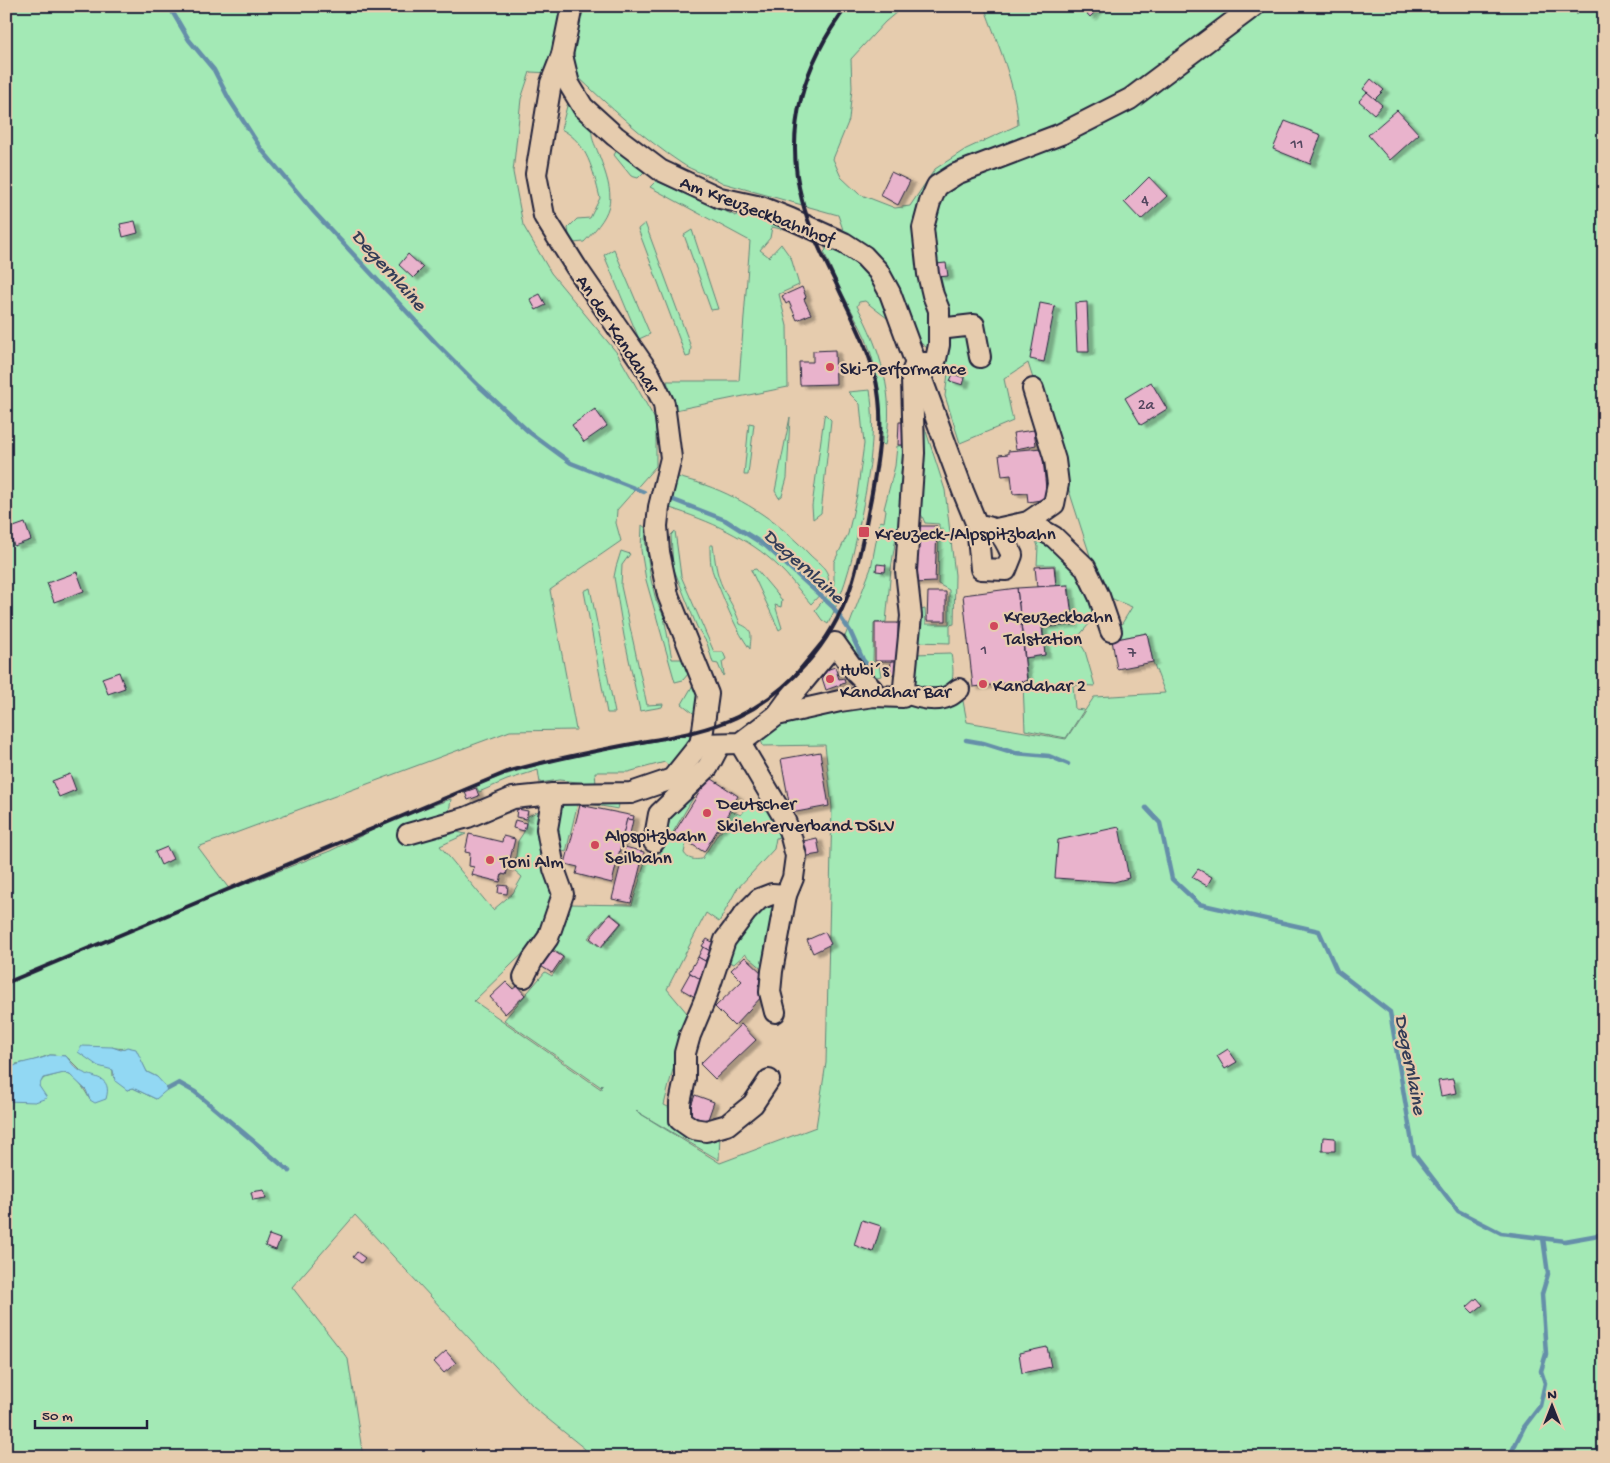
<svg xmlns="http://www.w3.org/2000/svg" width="1610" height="1463" font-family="'Gochi Hand',sans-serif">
  <defs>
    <filter id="shadow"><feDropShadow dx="5.5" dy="3" stdDeviation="1" flood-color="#0004"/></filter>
  </defs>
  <rect width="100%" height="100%" fill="#e6ccae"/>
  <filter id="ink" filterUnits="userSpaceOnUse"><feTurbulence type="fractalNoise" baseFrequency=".02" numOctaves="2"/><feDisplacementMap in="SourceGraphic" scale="10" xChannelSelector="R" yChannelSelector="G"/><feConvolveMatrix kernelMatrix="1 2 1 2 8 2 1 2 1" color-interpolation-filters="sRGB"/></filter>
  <g filter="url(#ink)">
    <g fill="#a3e9b5" stroke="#628678" fill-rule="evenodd">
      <path d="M6 6H904L885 22 851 59 852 88 849 120 833 159 841 177 859 194 895 208 910 206 935 169 966 149 1018 125C1016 84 998 45 984 6H1576L1577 15 1576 6H1604V1457H586L585 1449 533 1407 355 1215 292 1287 348 1359 363 1457H6ZM530 72 575 74C609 106 643 138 681 163 692 171 710 175 723 183L838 215 852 256 821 239 826 250 824 252C830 266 836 280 843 294 850 309 859 323 866 339 879 373 883 408 882 444L885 445C896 397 880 348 857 306L859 302 865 301C892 323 922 342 949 366L945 396 960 443 1013 421 1004 379 1028 363 1094 568 1108 597 1132 607 1112 640 1147 633 1153 662 1165 693 1094 697 1066 739 967 722 963 701 956 705 949 706 915 704H848L772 726 765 731 761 740 763 746 825 745 832 808 826 1063 816 1127 720 1163 636 1111 719 1160 720 1133 664 1105 687 1013 667 989 706 913 719 922 737 889 774 849 776 838 785 835 765 790 755 804H749L741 815 731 811 721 832H719L702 859C695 860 688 860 684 853L686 844 672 834 696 793 684 804 675 807 665 834 660 854 647 855 632 905 568 904 550 946 564 958 552 976 545 972 504 1020 601 1087 602 1084 601 1089 474 1001 542 935 556 893 540 857 538 835 541 810 528 816 524 832 518 841 514 870 522 877 513 893 493 910 440 846 466 834 457 832 420 841 407 826 449 812 451 799 400 817 330 851 230 890 198 847 510 731 576 730 550 590 621 541 616 523 617 510 656 466V421L617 353 551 273 523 225 513 172 521 99ZM610 913 622 923 601 948 588 938ZM112 1047C121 1050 127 1047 135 1049L147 1072 157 1077 156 1099 133 1088 127 1090 113 1076ZM50 1055 66 1056 81 1071 90 1100C86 1091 74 1073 63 1073 57 1074 50 1077 44 1078L38 1085 41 1090 16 1064 29 1062Z"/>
      <path d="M568 102 592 125C591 141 594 141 599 155 615 198 616 209 584 242L573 243 569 235 568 228 577 219 590 218 600 198C593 171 588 143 561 129Z"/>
      <path d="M618 148 645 167V171L638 178 631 176 614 155Z"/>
      <path d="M656 181 736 216 738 207 783 221 781 229 772 227 770 238 760 250 769 257 781 244 791 258 799 285 779 294 787 326 788 387 675 410 667 381H739L750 241 650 187Z"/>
      <path d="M645 223 691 347 690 356 686 357 638 229Z"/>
      <path d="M692 230 718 309 711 310 684 235Z"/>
      <path d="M614 249 650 334 639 339 604 255Z"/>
      <path d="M870 390C876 431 870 470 862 511 854 552 847 586 828 624L822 620 815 610 832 590 834 583V562L848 534 857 495 864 444 860 404 848 392Z"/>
      <path d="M919 407H924L927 417 922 419 945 490 955 575 954 624 950 625V643L915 642 921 610 925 609 926 624H949V590L938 584 939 524 925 523 916 502Z"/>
      <path d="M825 414 831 420 821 513 813 519 812 506 824 417Z"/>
      <path d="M790 417 787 478 782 496 779 498 775 491Z"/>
      <path d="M749 423 754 424 748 475H744Z"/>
      <path d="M910 445V450L903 452 901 473 903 488 901 519 897 530 891 569 886 622 874 623 873 661 879 665 881 676 873 678 841 647 871 568 880 521 884 522 886 510 884 509 895 466 897 446Z"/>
      <path d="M672 475C683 479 694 481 705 485 745 499 782 525 810 555 820 565 831 569 828 586L811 604C800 592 790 577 778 566 748 537 709 521 670 508L667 503Z"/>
      <path d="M642 525 647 529 645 539 651 580 656 600 664 617 672 659H688L689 673 683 680 675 682 646 580 641 550Z"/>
      <path d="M675 531 681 576 714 652H723L726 659 722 662 724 674 723 676 718 664 713 663 707 643 697 627 673 567 671 535Z"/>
      <path d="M1029 531 1042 534 1080 570 1096 616 1077 638 1085 651 1095 686 1073 685 1075 709 1084 710 1066 738 1025 730 1023 684 1028 683 1025 658 1045 655 1043 628 1073 625 1069 585 1056 586 1055 565H1037L1038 547 1036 540 1017 535 1022 532Z"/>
      <path d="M710 545H713C715 559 716 574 723 588 729 601 735 608 740 624 754 630 751 634 750 649 736 630 728 609 719 587 716 580 712 572 711 565 710 559 710 552 710 545Z"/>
      <path d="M621 551 630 554 622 565 621 586 647 705 663 704 662 707 640 711 624 636 614 577 616 567Z"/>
      <path d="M756 569 782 600 781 607 775 605 782 628 779 630 751 570Z"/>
      <path d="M590 588 615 713H607L584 591Z"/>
      <path d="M951 653C953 668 956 681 945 693L913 689V654Z"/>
      <path d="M698 684 699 686 697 716 682 704 693 685Z"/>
      <path d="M692 734 693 737 671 769 665 762 628 772H595L596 784 559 780 540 783 538 770 507 780 479 792 476 786C544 757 620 749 692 734Z"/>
      <path d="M560 800H620L618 809 578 802 566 852 555 848Z"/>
      <path d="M781 899 764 970 745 954 734 964 726 961 746 914Z"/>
    </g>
    <g fill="#92d8f3" stroke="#658fa9">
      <path d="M82 1046 112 1047 121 1050 127 1047 136 1049 147 1072 157 1077 168 1089 156 1099 133 1088 127 1090 115 1081 113 1070 98 1066 78 1052Z"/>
      <path d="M50 1055 66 1056C70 1061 74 1067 80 1071 93 1079 113 1075 106 1099L95 1103 90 1100 86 1090 70 1075 64 1073 43 1078 39 1086 47 1098 35 1102 6 1101 10 1068C22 1061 37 1061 50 1055Z"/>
    </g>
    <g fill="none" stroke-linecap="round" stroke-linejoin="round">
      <g stroke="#658fa9" stroke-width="4.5">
        <path d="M169 6 189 40 214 70 229 99 262 150 314 212 436 343 479 386 529 432 571 463 644 492"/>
        <path d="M671 499 725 520 766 546 833 607 850 631 863 660 869 667"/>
        <path d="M966 740 983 743 1015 753 1049 756 1068 764"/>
        <path d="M1146 808 1160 823 1172 879 1199 904 1319 931 1337 971 1390 1012 1414 1154 1458 1211 1501 1233 1565 1241 1604 1234"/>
        <path d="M168 1089 179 1083 195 1092 289 1171"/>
        <path d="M1509 1457 1524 1427 1540 1406 1545 1383 1541 1371 1546 1354 1542 1294 1548 1274 1543 1238"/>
      </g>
    </g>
    <g fill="#e9b3cc" stroke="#22223b" filter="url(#shadow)">
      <path d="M1080 6H1101L1090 17Z"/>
      <path d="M1371 79 1384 90 1375 99 1363 89Z"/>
      <path d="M1367 92 1382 105 1374 114 1359 101Z"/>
      <path d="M1397 110 1419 134 1390 160 1368 135Z"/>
      <path d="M1285 121 1321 135 1310 164 1273 149Z"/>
      <path d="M891 172 910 181 898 205 880 195Z"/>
      <path d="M1149 177 1167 196 1141 220 1124 202Z"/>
      <path d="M135 221 138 233 123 237 120 224Z"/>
      <path d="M408 254 423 268 413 278 399 265Z"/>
      <path d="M946 263 948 276 938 277 936 264Z"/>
      <path d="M802 287 806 297 804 299 811 314 797 320 789 302 786 304 782 296Z"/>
      <path d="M540 294 546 305 536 310 530 299Z"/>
      <path d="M1087 302 1089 352H1077L1075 303Z"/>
      <path d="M1040 303 1055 306 1044 362 1030 359Z"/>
      <path d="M835 350 836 384 800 385 799 362H813V351Z"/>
      <path d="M953 374 965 378 963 385 950 381Z"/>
      <path d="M1151 382 1167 409 1141 425 1125 398Z"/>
      <path d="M595 409 607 426 584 442 572 425Z"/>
      <path d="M899 422H910L909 445H898Z"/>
      <path d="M1034 430 1036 445 1016 449 1013 433Z"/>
      <path d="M1042 448 1047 499 1028 502 1027 493 1013 494 1011 475 1002 476 999 455 1008 454V451Z"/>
      <path d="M25 523 31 540 14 546 8 529Z"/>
      <path d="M915 526H937L935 582 914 583Z"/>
      <path d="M877 564 886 565 885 572 876 571Z"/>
      <path d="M1054 566 1056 586 1037 587 1035 567Z"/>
      <path d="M77 572 84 591 54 602 47 583Z"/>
      <path d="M1068 585 1073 624 1042 627 1045 655 1025 658 1017 588Z"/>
      <path d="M1017 588 1027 681 973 687 963 595Z"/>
      <path d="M928 592H946V621H927Z"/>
      <rect x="875" y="623" width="23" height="38"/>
      <path d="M1147 633 1153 662 1117 669 1112 640Z"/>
      <path d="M891 661H896V674H890Z"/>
      <path d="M835 667 839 679 844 678 845 683 826 690 820 672Z"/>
      <path d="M119 672 125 688 108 694 102 678Z"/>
      <path d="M820 752 829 806 791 813 781 759Z"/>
      <path d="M70 774 76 790 59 797 52 781Z"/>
      <path d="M709 777 738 796 727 815 729 816 720 830 718 829 704 852 674 833Z"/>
      <path d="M476 788 479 796 468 800 465 792Z"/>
      <path d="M580 805 634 816 633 820 627 819 612 883 576 874 578 867 565 864Z"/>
      <path d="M517 809 528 811 526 819 516 817Z"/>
      <path d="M627 819 633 820 628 843 621 842Z"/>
      <path d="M515 820 526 823 524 831 513 828Z"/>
      <path d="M1119 827 1129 878 1114 882 1055 878 1058 840Z"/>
      <path d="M469 834 502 842 503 836 515 839 506 875 502 874 500 882 472 875 474 867 469 866 470 853 465 852Z"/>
      <path d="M817 838 820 854 802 857 799 842Z"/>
      <path d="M167 847 173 859 161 865 155 852Z"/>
      <path d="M625 847 644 852 631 903 612 899Z"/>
      <path d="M1198 869 1212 877 1207 886 1192 877Z"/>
      <path d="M499 885 508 886 507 894 498 893Z"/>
      <path d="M610 914 621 923 601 947 590 938Z"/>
      <path d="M825 932 831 944 813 953 807 940Z"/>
      <path d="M707 939 714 943 710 951 702 946Z"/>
      <path d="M703 947 710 951 705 961 698 957Z"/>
      <path d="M550 949 563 957 552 973 539 965Z"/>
      <path d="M698 957 712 965 703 981 689 972Z"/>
      <path d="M745 957 766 977 758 985 765 993 734 1026 715 1007 742 981 731 970Z"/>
      <path d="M690 973 704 981 695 997 681 989Z"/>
      <path d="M506 982 513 989 517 986 525 995 505 1014 490 997Z"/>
      <path d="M741 1024 756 1040 715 1079 700 1064Z"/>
      <path d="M1228 1049 1237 1062 1225 1069 1217 1056Z"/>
      <path d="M1453 1079 1456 1093 1441 1096 1438 1081Z"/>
      <path d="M695 1095 714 1102 707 1122 688 1114Z"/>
      <path d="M1323 1137 1335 1138V1151H1322Z"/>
      <path d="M264 1190 266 1198 253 1200 251 1192Z"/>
      <path d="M862 1220 881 1226 873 1252 854 1245Z"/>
      <path d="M269 1235 280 1239 276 1250 265 1246Z"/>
      <path d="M357 1252 365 1258 361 1263 353 1257Z"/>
      <path d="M1477 1298 1483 1305 1473 1313 1467 1307Z"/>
      <path d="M1047 1347 1051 1367 1022 1373 1019 1353Z"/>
      <path d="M446 1351 456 1363 444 1373 434 1362Z"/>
    </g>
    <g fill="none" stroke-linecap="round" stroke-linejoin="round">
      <g stroke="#22223b" stroke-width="24">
        <g id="minor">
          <path d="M562 55 569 84 583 107 615 136 660 170 720 198 761 207 791 219 844 243 864 256 878 271 890 293 963 491 977 525 981 569 1006 570 1012 555C1003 536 1000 527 977 525"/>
          <path d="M939 329 974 325 980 357"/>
          <path d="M1028 522 1054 537 1085 567 1099 596 1111 631"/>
          <path d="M996 529 1028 522 1054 504 1058 484 1055 460 1033 389"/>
          <path d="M904 692C916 697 936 703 949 696 952 695 956 691 959 689"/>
          <path d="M777 715 788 700 835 643 857 674 872 689 874 696"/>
          <path d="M740 743 783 816 790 833 796 856 793 878 786 895 772 971 770 992 775 1012"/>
          <path d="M700 744 740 743 777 715 840 701 874 696 903 697 911 616 906 571 914 453 912 379 913 370 916 363H930L936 359 939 345V310L933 295 928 274 923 228 930 202 937 186 956 174 1061 134 1130 99 1254 6"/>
          <path d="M408 834 468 817 513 798 553 794 631 793 672 779 700 744 703 730 708 694 668 595 659 552 657 526 659 507 671 458 664 404 649 373 576 267 544 216 536 174 551 83 562 55 572 6"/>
          <path d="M654 842 659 814 708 767 720 744"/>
          <path d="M524 977 533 959 548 938 563 894 554 869 547 829 553 794"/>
          <path d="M769 1080 753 1104 727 1125 706 1131 693 1129 680 1120V1103L685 1079V1053L690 1035 706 997 725 940 746 912 759 899 772 894 786 895"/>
        </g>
      </g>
      <use href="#minor" stroke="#e6ccae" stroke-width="20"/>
      <path stroke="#22223b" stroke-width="4" d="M6 983 507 772C551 759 597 751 642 742 675 736 707 731 737 717 789 692 831 644 850 589 860 560 865 528 871 498 878 459 885 420 876 381 868 345 850 314 835 281 822 255 809 228 802 200 783 129 804 63 847 6"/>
    </g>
  </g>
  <g fill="#d1495b" stroke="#e6ccae" stroke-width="2">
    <circle cx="830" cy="367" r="5"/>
    <rect x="858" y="526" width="12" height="12" rx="2.5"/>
    <circle cx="994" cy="626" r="5"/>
    <circle cx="830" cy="679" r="5"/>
    <circle cx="983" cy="684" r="5"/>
    <circle cx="707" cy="813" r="5"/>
    <circle cx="595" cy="845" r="5"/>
    <circle cx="490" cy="860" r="5"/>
  </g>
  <g text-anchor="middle" stroke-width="4.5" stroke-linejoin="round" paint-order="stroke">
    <g font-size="16" fill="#54465f">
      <text x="1297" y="148">11</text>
      <text x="1145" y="205">4</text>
      <text x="1146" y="409">2a</text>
      <text x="984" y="654">1</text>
      <text x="1132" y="657">7</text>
    </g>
    <g font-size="19" fill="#22223b" stroke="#e6ccae">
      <text transform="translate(758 209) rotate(21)" y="7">Am Kreuzeckbahnhof</text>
      <text transform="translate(619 333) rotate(57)" y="7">An der Kandahar</text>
    </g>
    <g font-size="19" fill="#22223b" stroke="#e6ccae" text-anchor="start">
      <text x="840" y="374">Ski-Performance</text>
      <text x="875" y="539">Kreuzeck-/Alpspitzbahn</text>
      <text x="1004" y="622">Kreuzeckbahn<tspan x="1004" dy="22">Talstation</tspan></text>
      <text x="840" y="675">Hubi´s<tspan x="840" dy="22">Kandahar Bar</tspan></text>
      <text x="993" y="691">Kandahar 2</text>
      <text x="717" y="809">Deutscher<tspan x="717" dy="22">Skilehrerverband DSLV</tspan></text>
      <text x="605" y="841">Alpspitzbahn<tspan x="605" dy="22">Seilbahn</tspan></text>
      <text x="500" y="867">Toni Alm</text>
    </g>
    <g font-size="20" font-style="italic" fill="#333d57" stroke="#e6ccae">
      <text transform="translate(390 269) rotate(48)" y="7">Degernlaine</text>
      <text transform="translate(805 565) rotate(42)" y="7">Degernlaine</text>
      <text transform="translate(1412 1064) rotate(79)" y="7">Degernlaine</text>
    </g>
  </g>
  <rect width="1610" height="1463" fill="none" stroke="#e6ccae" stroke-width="25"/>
  <rect x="12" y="12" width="1585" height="1438" fill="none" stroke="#22223b" stroke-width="2" filter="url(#ink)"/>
  <g transform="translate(1552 1406)" stroke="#e6ccae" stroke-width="4" paint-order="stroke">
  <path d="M0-4L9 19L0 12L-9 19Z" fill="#22223b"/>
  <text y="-8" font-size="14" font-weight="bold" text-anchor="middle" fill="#22223b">N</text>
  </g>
  <path d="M35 1420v8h112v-8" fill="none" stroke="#22223b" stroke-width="2.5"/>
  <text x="42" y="1420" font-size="15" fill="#22223b" stroke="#e6ccae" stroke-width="4" paint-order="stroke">50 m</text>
</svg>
